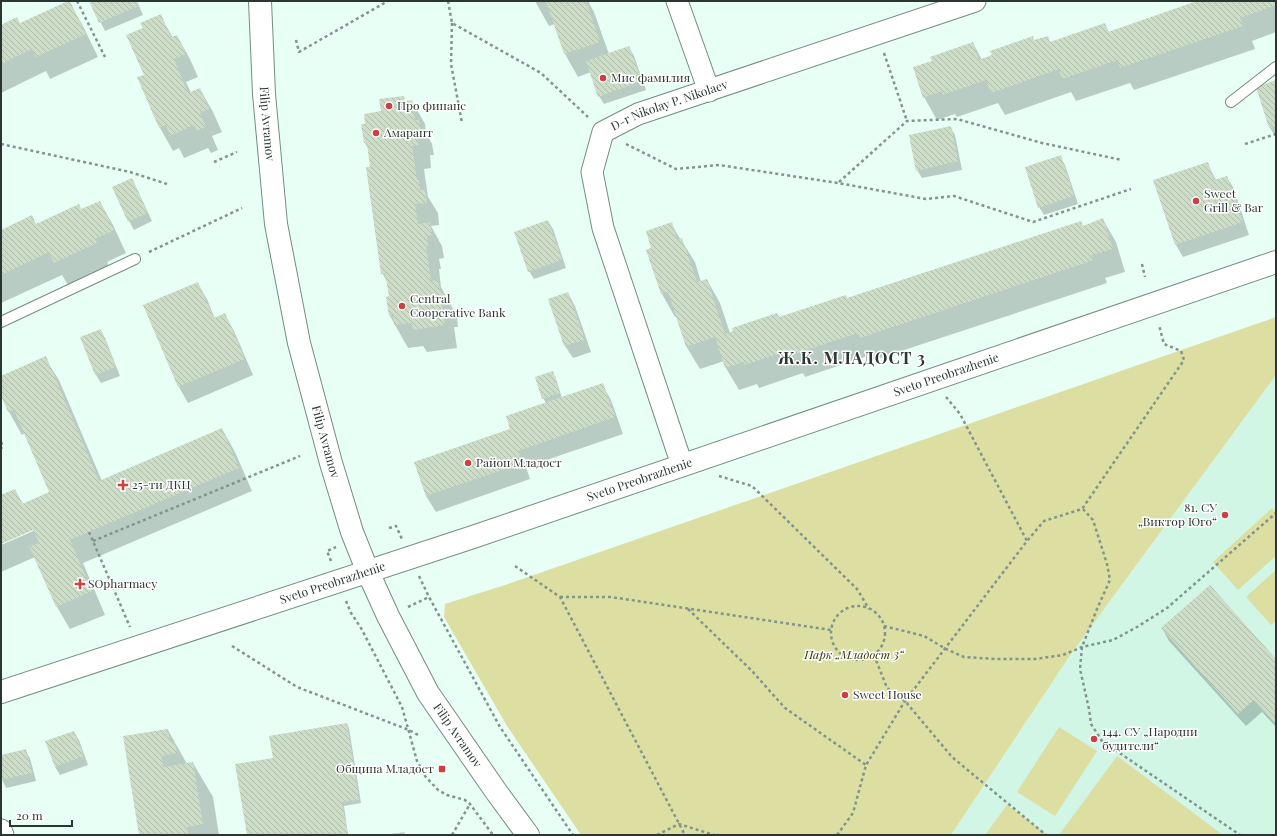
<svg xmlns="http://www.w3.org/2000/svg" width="1277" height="836" font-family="'Playfair Display',serif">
  <defs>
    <pattern id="building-back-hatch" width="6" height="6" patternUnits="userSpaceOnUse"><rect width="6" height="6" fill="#ccdcc7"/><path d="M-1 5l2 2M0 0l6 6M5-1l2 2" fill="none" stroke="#afbdab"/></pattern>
  </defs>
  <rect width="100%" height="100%" fill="#e8fff5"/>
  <path fill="#d1f6e6" d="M1276 375V835H951L1071 654Z"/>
  <g fill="#dcdea2">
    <path d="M1276 317V375L1071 654 951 835H581L507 726 444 617 445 604 505 585Z"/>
    <path d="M1272 508 1276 512V556L1238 590 1213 562Z"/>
    <path d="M1276 570V621L1271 625 1246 597Z"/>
    <path d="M1059 727 1097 751 1055 816 1017 792Z"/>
    <path d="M1117 756 1223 835H1059Z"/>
    <path d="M1007 805 1048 835H985Z"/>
  </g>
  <g fill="#0003">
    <path d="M90 1H137L143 15 105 31Z"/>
    <path d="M535 1H588L594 12 609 54 629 47 634 56 646 90 604 104 599 96 591 72 578 77 565 54 555 24 549 26Z"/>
    <path d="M1200 1H1276V32L1252 41 1255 49 1134 90 1130 83 1076 101 1071 92 1005 115 998 103 957 117 955 114 937 120 924 97 933 62 973 43 982 60 1035 41 1051 43 1105 25 1109 32Z"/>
    <path d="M69 2 82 24 98 57 50 79 46 71 1 93V26L20 24Z"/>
    <path d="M160 15 173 38 177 36 190 59 198 77 186 82 191 93 200 89 213 112 222 132 212 136 218 150 211 153 208 148 184 158 179 148 173 151 160 128 138 78 145 75 144 28Z"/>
    <path d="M1276 81V136H1275L1270 128 1257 87Z"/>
    <path d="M403 97 406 102 412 101 425 124 426 133 432 144 434 155H430L431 168 424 169 428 197 438 213 439 225 431 226 442 246 444 258 439 259 441 269H439L441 287 457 316 458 327H454L457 348 427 352 423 346 408 348 390 316V297L388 283 382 273 369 150 365 143 363 125 366 124Z"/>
    <path d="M950 127 955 135 962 170 922 178 917 170Z"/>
    <path d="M1060 157 1065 165 1078 204 1044 215 1039 207Z"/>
    <path d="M1207 163 1216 180 1227 177 1234 189 1249 235 1183 257 1176 245 1154 181Z"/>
    <path d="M136 187 152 221 134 230 129 221Z"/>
    <path d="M100 202 113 225 126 253 107 262 109 266 68 285 62 275 1 303V231L36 225 81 210Z"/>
    <path d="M1103 220 1116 242 1125 272 1105 278 1107 283 874 360 871 355 805 377 803 373 759 388 757 384 739 390 726 368 724 361 700 369 686 346 677 316 675 317 662 294 647 250 652 249 671 224 695 262 701 282 707 280 720 303 730 333 847 299Z"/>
    <path d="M548 221 553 229 566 268 534 279 529 271Z"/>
    <path d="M197 283 207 299 215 319 225 315 234 331 253 375 188 403 179 387 144 306Z"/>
    <path d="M568 293 575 306 591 352 573 358 565 346 549 300Z"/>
    <path d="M100 330 105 338 120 376 101 383 96 375Z"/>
    <path d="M45 358 59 380 102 481 222 429 235 452 252 491 83 563 105 615 70 629 57 607 35 557 1 572V545L38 529 37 527 1 542V496L15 490 23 504 51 492 25 433 22 435 9 412 1 393V377Z"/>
    <path d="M555 376 562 398 602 384 611 400 623 434 526 467 530 479 436 512 426 496 415 463 511 429 546 403 543 398Z"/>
    <path d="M1162 628 1276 661V727L1262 712 1246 726 1169 641Z"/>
    <path d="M347 724 349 728 361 803 344 806 348 835H248L274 759Z"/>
    <path d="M168 730 187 764 193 763 213 797 219 835H140Z"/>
    <path d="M74 732 79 740 88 765 60 775 55 767Z"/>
    <path d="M25 750 30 758 36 781 6 788 1 777V756Z"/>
  </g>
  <g fill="url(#building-back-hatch)">
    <path d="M68 1H70L86 34 36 57 32 49 1 64V25L17 17 20 23Z"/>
    <path d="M89 1H137L139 6 99 23Z"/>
    <path d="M546 1H586L600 42 564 54Z"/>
    <path d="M1197 1H1276V5L1240 18 1243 26 1120 68 1118 60 1062 79 1059 69 991 93 986 80 943 95 942 91 923 98 913 67 932 61 930 57 973 42 979 60 992 55 990 51 1033 36 1034 40 1048 36 1050 42 1105 23 1108 32Z"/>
    <path d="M161 14 171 37 177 35 186 54 174 59 188 93 200 88 209 109 200 113 206 127 197 131 194 125 170 136 166 125 159 128 137 77 144 75 126 35 143 28 140 23Z"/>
    <path d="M629 46 642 81 598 97 586 61Z"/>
    <path d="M1276 80V126L1269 128 1256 87Z"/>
    <path d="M404 96 405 101 412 100 415 120H419L421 132 417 133 419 145 412 146 417 180H419L420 190 425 189 427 203 415 204 418 224 430 222 432 235 427 236 428 246H426L431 281 438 280 440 292H444L446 304 442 305 445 325 413 330 412 323 394 325 393 315 389 316 386 297 389 296 385 273 381 274 366 167H370L367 143H364L361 124H365L364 114 381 111 379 99Z"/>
    <path d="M951 126 958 161 916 171 909 135Z"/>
    <path d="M1061 155 1074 196 1038 208 1025 167Z"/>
    <path d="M1208 162 1214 180 1227 176 1243 222 1175 245 1153 180Z"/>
    <path d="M132 178 148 213 128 222 112 187Z"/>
    <path d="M100 201 114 230 95 239 97 243 54 263 49 252 1 275V230L32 215 36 224 79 204 81 209Z"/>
    <path d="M1103 218 1113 249 1092 255 1094 260 860 338 858 333 791 355 790 350 745 365 744 362 725 368 715 337 686 347 668 292 661 294 646 250 651 248 646 231 672 222 677 240 682 238 697 282 707 279 725 334 733 331 732 328 777 313 779 317 846 295 847 298 1081 221 1083 226Z"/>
    <path d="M548 220 562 260 528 272 514 232Z"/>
    <path d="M198 282 214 318 225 313 245 359 178 387 143 305Z"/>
    <path d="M568 292 585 340 564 346 548 299Z"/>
    <path d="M101 329 116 367 95 375 80 337Z"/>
    <path d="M46 356 99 481 222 428 239 468 70 540 92 591 56 607 29 546 39 543 33 530 1 544V495L15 489 22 504 49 492 14 410 8 412 1 396V376Z"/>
    <path d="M553 371 560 393 542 399 535 377Z"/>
    <path d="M603 383 615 417 518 451 522 463 426 496 414 462 510 429 506 416Z"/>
    <path d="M1210 585 1276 659V724L1254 700 1238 714 1161 628Z"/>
    <path d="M347 723 359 800 342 802 348 835H247L235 764 273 758 269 736Z"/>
    <path d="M168 729 170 742H175L177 753 162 756 163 767 193 762 203 824 187 827 188 834 178 835H139L123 736Z"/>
    <path d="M74 731 84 756 55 767 45 741Z"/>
    <path d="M26 749 32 773 1 780V755Z"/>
    <path d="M405 832V835H390V834Z"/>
  </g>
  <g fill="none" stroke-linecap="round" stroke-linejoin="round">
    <g stroke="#738d82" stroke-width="12">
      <g id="lane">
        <path d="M1231 102 1276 67"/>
        <path d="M1 322 135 259"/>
      </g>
    </g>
    <g stroke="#738d82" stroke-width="23">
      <g id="street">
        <path d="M677 1 709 91"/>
        <path id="s1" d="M682 465 603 228 592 172 603 132 638 114 975 1"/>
        <path d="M1 830 3 835"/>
      </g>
    </g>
    <g stroke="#738d82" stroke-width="24">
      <g id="secondary">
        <path id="s2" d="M260 1 264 94 276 224 299 343 331 463 352 532 368 572 388 616 428 693 495 790 528 835"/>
        <path id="s3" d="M1 692 473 537 1276 262"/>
      </g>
    </g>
    <g stroke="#83948d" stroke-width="2.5" stroke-dasharray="3 3" stroke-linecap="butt">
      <path d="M77 1 105 57"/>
      <path d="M448 1 452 23 541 73 588 117"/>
      <path d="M452 23 451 64 462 123"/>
      <path d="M296 40 299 52 388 1"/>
      <path d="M884 53 907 121"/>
      <path d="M1 144 130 172 167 184"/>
      <path d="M626 144 676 169 719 165 838 183 926 199 954 196 1033 222 1131 189"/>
      <path d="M1245 144 1276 134"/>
      <path d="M214 162 237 152"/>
      <path d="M839 182 907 121 957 119 1042 143 1122 160"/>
      <path d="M149 252 242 208"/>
      <path d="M1142 264 1145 277"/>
      <path d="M946 397 960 414 1027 541"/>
      <path d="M1 442 3 447 1 448"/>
      <path d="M719 476 752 486 857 589 869 609"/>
      <path d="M1083 509 1093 520 1107 564 1110 580 1097 609 1082 647 1080 669 1089 709 1091 724 1102 741 1240 835"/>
      <path d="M389 528 396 526 402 539"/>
      <path d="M89 532 130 627"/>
      <path d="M93 541 300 456"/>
      <path d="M331 561 327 551 336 547"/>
      <path d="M515 566 560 597 685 835"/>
      <path d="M419 576 429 597 500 727 573 835"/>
      <path d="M560 597H611L831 630"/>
      <path d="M346 601 351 613 361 628 402 707 417 761 425 776 438 790 447 795 465 800 470 804 493 835"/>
      <circle cx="858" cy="633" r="27"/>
      <path d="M408 607 429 597"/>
      <path d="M688 609 752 671 785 708 866 765"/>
      <path d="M884 626 924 636 946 649 964 657 996 659H1035L1063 655 1082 647 1113 640 1137 627 1167 608 1276 513"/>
      <path d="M232 646 297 687 409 730 418 735"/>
      <path d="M874 655 887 688 905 701 952 757 1046 835"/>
      <path d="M452 835 470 804"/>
      <path d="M657 835 679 824 714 835"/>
      <path d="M837 835 853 813 866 765 905 701 1027 541 1044 521 1082 509 1184 360 1181 351 1164 344 1159 325"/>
    </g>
    <use href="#lane" stroke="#fff" stroke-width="10"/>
    <use href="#street" stroke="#fff" stroke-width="21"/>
    <use href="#secondary" stroke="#fff" stroke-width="22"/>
  </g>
  <g fill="#ce3f42" stroke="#fff" stroke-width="1.5">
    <circle cx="603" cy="78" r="4"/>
    <circle cx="389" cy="106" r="4"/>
    <circle cx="376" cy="133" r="4"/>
    <circle cx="1196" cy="201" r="4"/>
    <circle cx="402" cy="306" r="4"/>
    <circle cx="468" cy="463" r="4"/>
    <path d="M121 479h4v4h4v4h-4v4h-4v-4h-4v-4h4z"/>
    <circle cx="1225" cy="515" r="4"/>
    <path d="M78 578h4v4h4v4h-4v4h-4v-4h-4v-4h4z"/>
    <circle cx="845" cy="695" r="4"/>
    <circle cx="1094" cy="739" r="4"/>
    <rect x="438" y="765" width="8" height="8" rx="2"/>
  </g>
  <g text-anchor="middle" stroke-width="3" stroke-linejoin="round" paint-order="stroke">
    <g font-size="12" fill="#2b3632" stroke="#fff" text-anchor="start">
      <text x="611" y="82">Мис фамилия</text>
      <text x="397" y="110">Про финанс</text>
      <text x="384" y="137">Амарант</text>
      <text x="1204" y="198">Sweet<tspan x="1204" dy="14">Grill &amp; Bar</tspan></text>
      <text x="410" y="303">Central<tspan x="410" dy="14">Cooperative Bank</tspan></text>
      <text x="476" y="467">Район Младост</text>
      <text x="132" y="489">25-ти ДКЦ</text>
      <text x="1217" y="512" text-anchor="end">81. СУ<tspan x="1217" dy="14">„Виктор Юго“</tspan></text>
      <text x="88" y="588">SOpharmacy</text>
      <text x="853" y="699">Sweet House</text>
      <text x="1102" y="736">144. СУ „Народни<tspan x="1102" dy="14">будители“</tspan></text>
      <text x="434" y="773" text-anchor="end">Община Младост</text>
    </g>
    <g font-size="12" fill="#2b3632" stroke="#fff">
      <text dy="4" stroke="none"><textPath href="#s1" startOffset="420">D-r Nikolay P. Nikolaev</textPath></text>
      <text dy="4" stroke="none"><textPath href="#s2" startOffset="123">Filip Avramov</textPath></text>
      <text dy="4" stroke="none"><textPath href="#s3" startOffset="997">Sveto Preobrazhenie</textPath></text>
      <text dy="4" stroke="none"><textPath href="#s2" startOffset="447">Filip Avramov</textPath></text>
      <text dy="4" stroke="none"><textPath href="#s3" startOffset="673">Sveto Preobrazhenie</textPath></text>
      <text dy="4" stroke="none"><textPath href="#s3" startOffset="349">Sveto Preobrazhenie</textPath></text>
      <text dy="4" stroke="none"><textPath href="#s2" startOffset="771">Filip Avramov</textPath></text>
    </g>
    <g font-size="12" font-style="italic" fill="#383801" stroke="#fff">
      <text x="854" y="659">Парк „Младост 3“</text>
    </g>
    <g font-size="16" font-weight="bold" letter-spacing="1" fill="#2b3632" stroke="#fff">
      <text x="852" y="364">Ж.К. МЛАДОСТ 3</text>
    </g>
  </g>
  <rect width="1277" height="836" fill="none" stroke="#2b3632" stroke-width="4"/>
  <path d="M10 820v6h62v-6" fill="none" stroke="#2b3632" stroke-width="2"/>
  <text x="16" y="820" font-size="12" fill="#2b3632" stroke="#ffffff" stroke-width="3" paint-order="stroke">20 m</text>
</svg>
